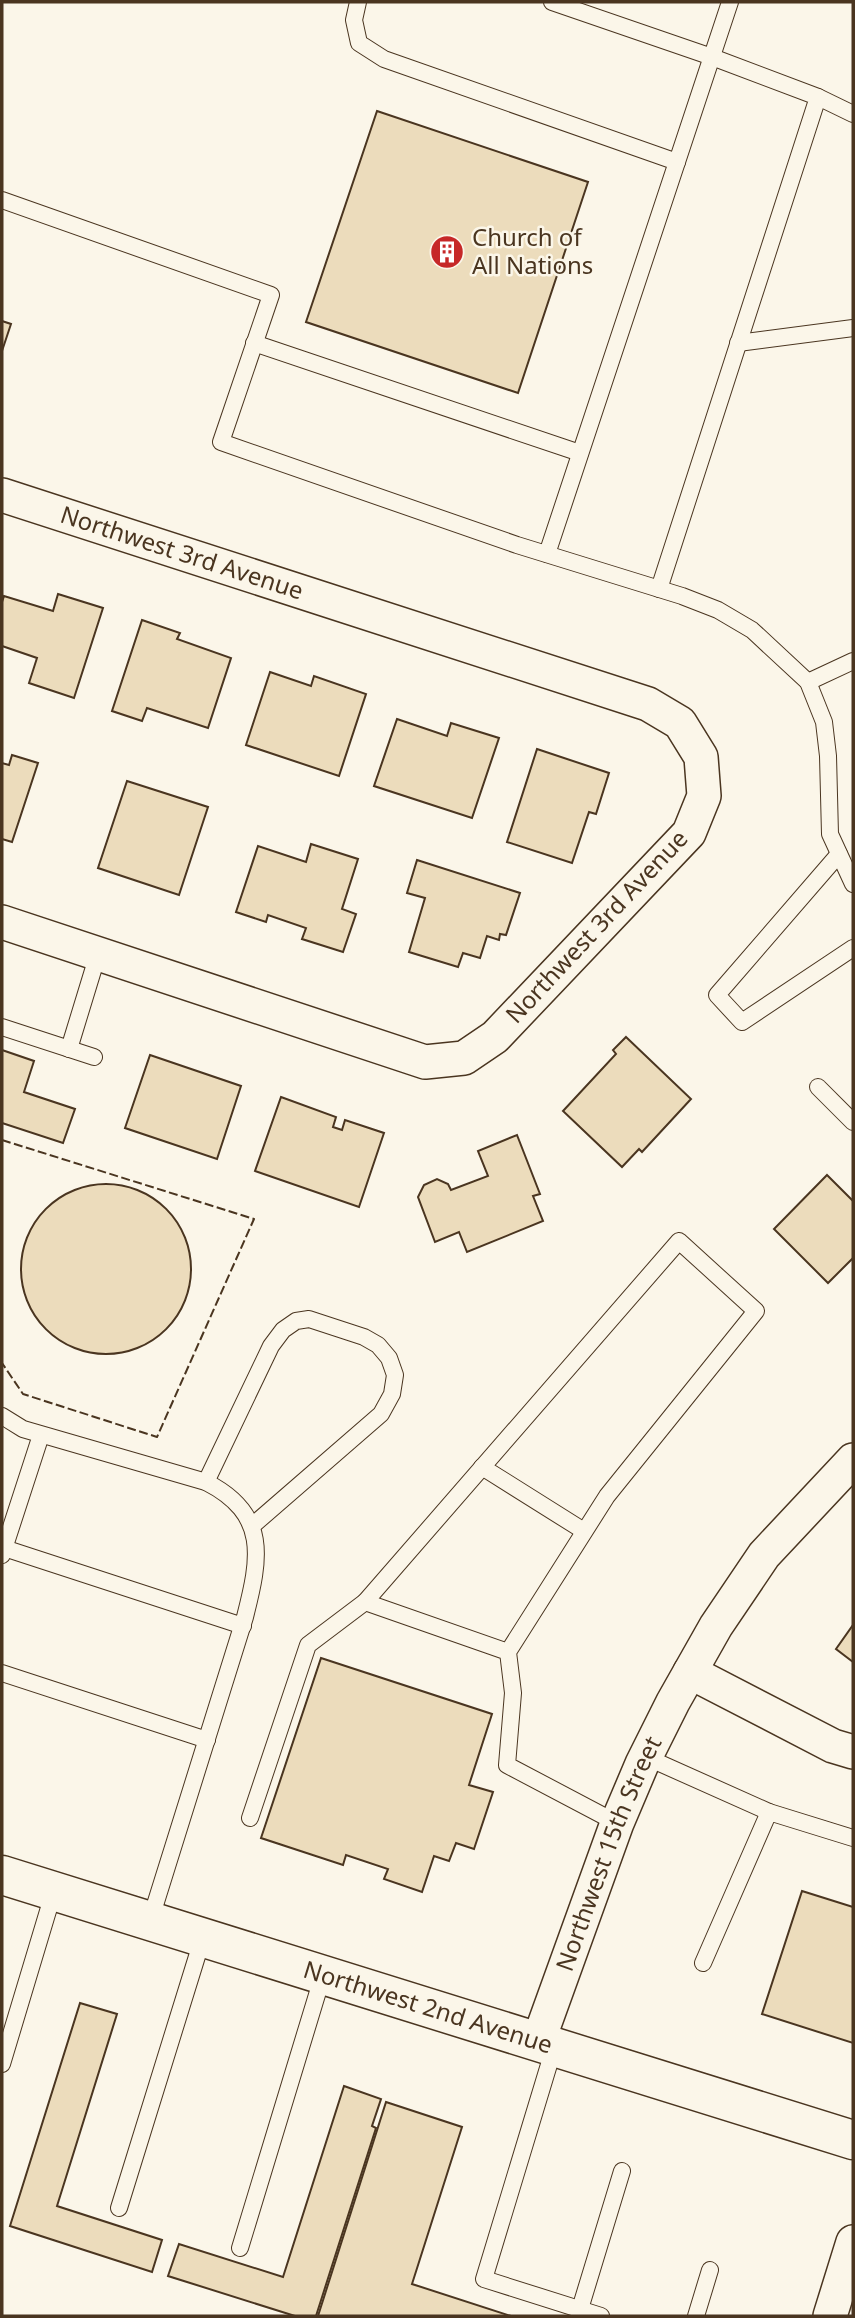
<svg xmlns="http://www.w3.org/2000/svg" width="855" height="2318" font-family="'Noto Sans',sans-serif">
  <rect width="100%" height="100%" fill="#fbf6e9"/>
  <g fill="#ecdcbc" stroke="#4a3520" stroke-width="2">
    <path d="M377 111 588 182 518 393 306 322Z"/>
    <path d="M2 321 11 324 2 351Z"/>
    <path d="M58 594 103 608 74 698 29 683 37 658 2 646V602L4 596 53 611Z"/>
    <path d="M142 620 180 633 177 639 231 658 208 728 147 708 142 721 112 711Z"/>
    <path d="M270 672 311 686 314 676 366 694 339 776 246 745Z"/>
    <path d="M397 719 447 736 451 723 499 738 472 818 374 786Z"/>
    <path d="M537 749 609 773 596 814 589 812 572 863 507 842Z"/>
    <path d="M12 755 38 763 12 842 2 839V763L9 765Z"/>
    <path d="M127 781 208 807 179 895 98 868Z"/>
    <path d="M311 844 358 859 342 909 356 914 343 952 302 939 306 928 268 915 266 922 236 912 258 846 306 862Z"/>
    <path d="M417 860 520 893 506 935 500 934 499 940 487 936 480 958 463 953 458 967 409 952 425 898 407 893Z"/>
    <path d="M626 1037 691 1099 642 1152 639 1149 622 1167 563 1111 616 1054 613 1050Z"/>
    <path d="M2 1050 34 1061 24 1092 75 1109 63 1143 2 1123Z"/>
    <path d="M150 1055 241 1086 217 1159 125 1128Z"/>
    <path d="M281 1097 336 1117 333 1127 342 1130 345 1120 384 1133 359 1207 255 1171Z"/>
    <path d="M517 1135 540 1194 533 1196 543 1221 467 1252 459 1232 435 1242 418 1197 424 1185 437 1179 448 1184 451 1190 488 1176 478 1151Z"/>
    <path d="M827 1175 853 1201V1258L828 1283 774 1229Z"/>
    <circle cx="106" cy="1269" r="85"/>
    <path d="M853 1625V1662L836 1649Z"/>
    <path d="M321 1658 492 1714 469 1785 493 1792 474 1849 456 1843 449 1861 434 1856 422 1892 384 1879 388 1869 346 1855 343 1865 261 1838Z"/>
    <path d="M802 1891 853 1907V2043L762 2014Z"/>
    <path d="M80 2003 117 2014 57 2206 162 2240 152 2272 10 2226Z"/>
    <path d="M344 2086 381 2099 372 2126 376 2128 316 2316H295L168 2276 179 2244 283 2277Z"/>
    <path d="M386 2102 462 2127 412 2284 511 2316H318Z"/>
  </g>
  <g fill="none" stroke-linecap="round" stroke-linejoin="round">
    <g stroke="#4a3520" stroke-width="18">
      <g id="service">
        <path d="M358 2 354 20 359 43 384 59 677 162"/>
        <path d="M552 2 712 57 818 97 659 589"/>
        <path d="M818 97 853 114"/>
        <path d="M2 200 271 295 221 442 517 545 682 596 718 610 752 630 808 682 824 722 828 756 830 834 853 884"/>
        <path d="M254 343 580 453"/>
        <path d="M738 343 853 328"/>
        <path d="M547 554 730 2"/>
        <path d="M808 682 853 661"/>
        <path d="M839 854 717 995 742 1022 853 948"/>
        <path d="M2 1027 94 1057"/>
        <path d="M69 1049 98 954"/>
        <path d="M818 1087 853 1122"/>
        <path d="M2 1416 23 1429 206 1482C269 1514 260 1558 245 1617L150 1921"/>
        <path d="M482 1467 584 1531"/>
        <path d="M206 1482 271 1346 283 1330 296 1321 309 1319 364 1337 378 1345 389 1358 395 1375 392 1394 381 1414 252 1526"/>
        <path d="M4 1548 243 1626"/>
        <path d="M2 1555 41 1435"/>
        <path d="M508 1652 365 1602 679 1241 756 1311 607 1496 508 1652 513 1693 507 1765 617 1823"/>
        <path d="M2 1673 207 1740"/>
        <path d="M646 1757 769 1812"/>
        <path d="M250 1818 308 1645 365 1602"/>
        <path d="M703 1963 769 1812 853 1838"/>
        <path d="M554 2048 484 2279 601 2316"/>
        <path d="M2 2064 54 1891"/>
        <path d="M119 2208 203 1937"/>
        <path d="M240 2248 323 1975"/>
        <path d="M580 2309 622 2171"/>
        <path d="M696 2316 710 2270"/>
      </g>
    </g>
    <g stroke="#4a3520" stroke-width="36">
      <g id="minor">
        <path id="s1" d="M2 495 648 704 680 723 701 757 704 796 689 833 495 1037 464 1058 425 1062 2 922"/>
        <path d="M690 1672 833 1746 853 1752"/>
        <path id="s2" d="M538 2042 617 1823 642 1764 673 1702 716 1626 764 1555 853 1460"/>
        <path d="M830 2316 853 2242"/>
      </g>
    </g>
    <g stroke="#4a3520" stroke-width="41">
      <g id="tertiary">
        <path id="s3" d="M2 1875 853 2140"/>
      </g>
    </g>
    <use href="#service" stroke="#fbf6e9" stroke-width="16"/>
    <use href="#minor" stroke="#fbf6e9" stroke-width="33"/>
    <use href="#tertiary" stroke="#fbf6e9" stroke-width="38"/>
    <path stroke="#4a3520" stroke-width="2" stroke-dasharray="9 3.5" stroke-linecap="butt" d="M2 1140 254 1219 157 1437 23 1394 2 1363"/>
  </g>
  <defs>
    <g id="building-disc" transform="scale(1.75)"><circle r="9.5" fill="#c62828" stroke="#fbf6e9"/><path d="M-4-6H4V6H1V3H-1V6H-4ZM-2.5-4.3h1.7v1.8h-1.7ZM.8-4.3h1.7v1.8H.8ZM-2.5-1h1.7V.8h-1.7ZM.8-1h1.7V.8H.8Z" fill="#fff"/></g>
  </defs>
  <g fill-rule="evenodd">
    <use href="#building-disc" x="447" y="252"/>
  </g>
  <g text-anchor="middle" stroke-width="5" stroke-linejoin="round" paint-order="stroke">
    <g font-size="24" fill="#4a3520" stroke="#fbf6e9" text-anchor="start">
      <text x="472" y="246">Church of<tspan x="472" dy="28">All Nations</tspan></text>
    </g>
    <g font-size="24" fill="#4a3520" stroke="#fbf6e9">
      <text dy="8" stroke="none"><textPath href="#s1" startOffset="189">Northwest 3rd Avenue</textPath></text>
      <text transform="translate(597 927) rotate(-47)" y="8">Northwest 3rd Avenue</text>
      <text dy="8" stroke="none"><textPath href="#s2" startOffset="201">Northwest 15th Street</textPath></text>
      <text dy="8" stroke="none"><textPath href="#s3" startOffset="446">Northwest 2nd Avenue</textPath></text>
    </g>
  </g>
  <rect width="855" height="2318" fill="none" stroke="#4a3520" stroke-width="7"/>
</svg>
